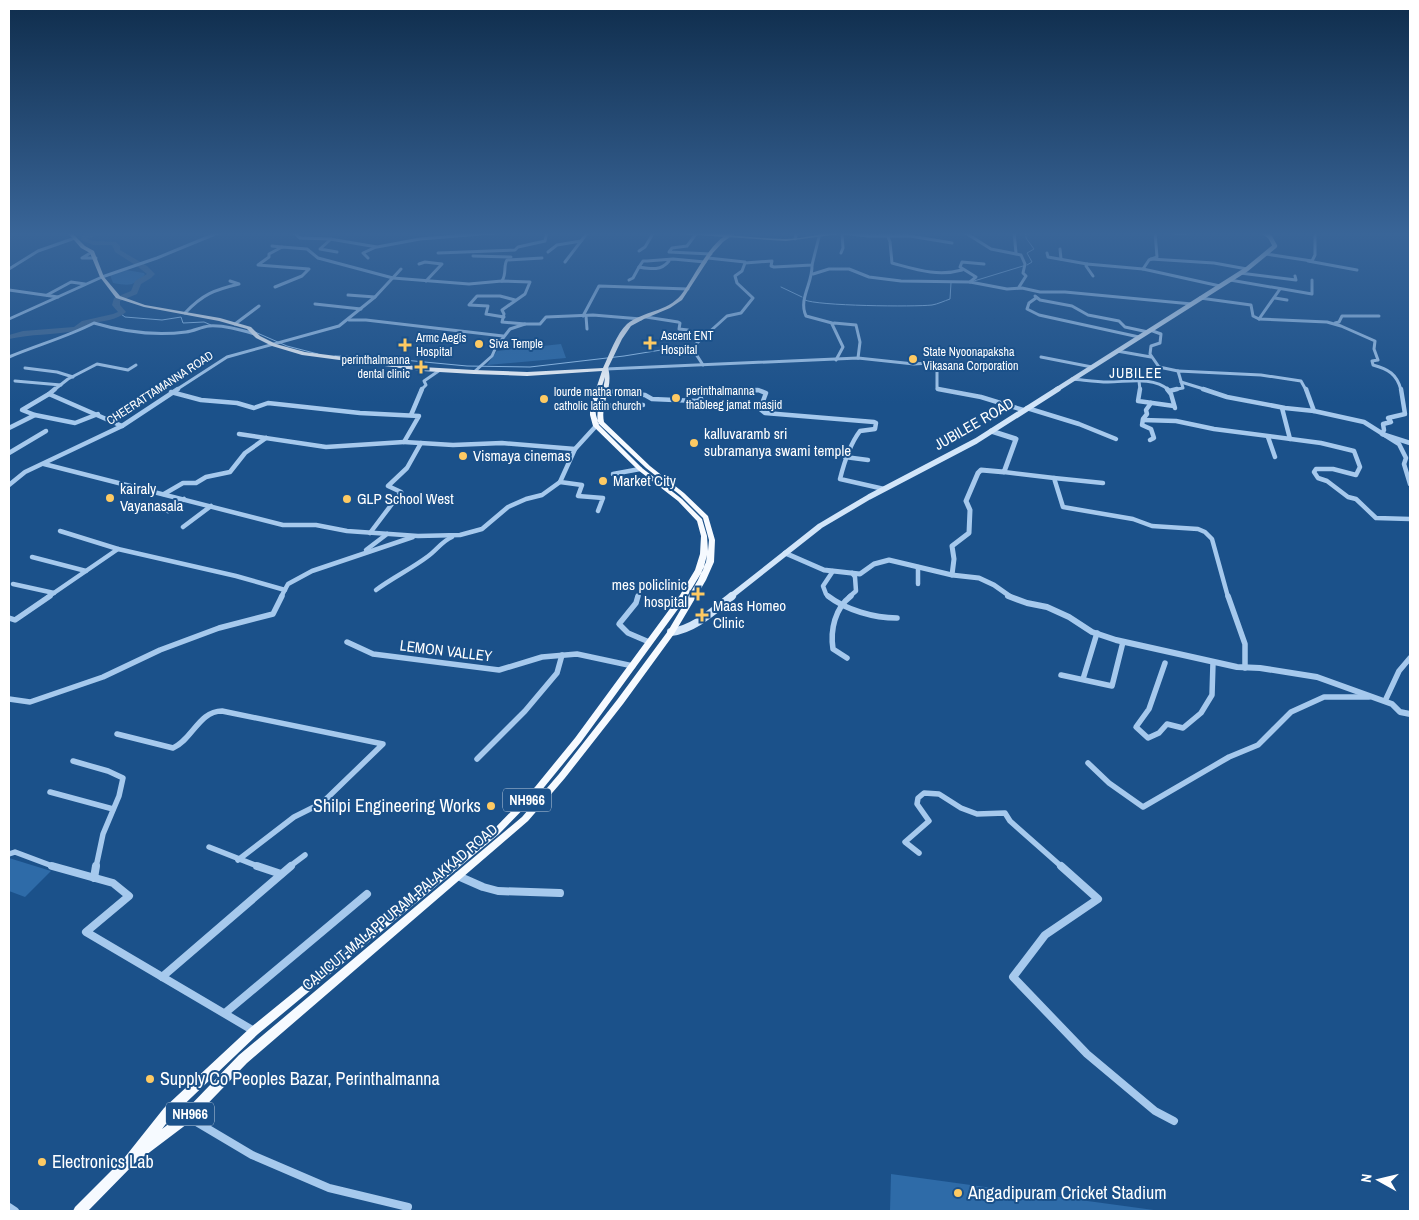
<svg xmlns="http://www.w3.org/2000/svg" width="1419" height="1220" font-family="'Archivo Narrow',sans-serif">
  <rect width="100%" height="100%" fill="#1b518a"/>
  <g fill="#2e6ba8">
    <path d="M126 270 144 273 145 275C132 286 131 286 113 283L110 275Z"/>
    <path d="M561 344 566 358 487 365 497 351Z"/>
    <path d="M9 858 51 871 25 897 9 891Z"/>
    <path d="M891 1174 1161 1211H890Z"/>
  </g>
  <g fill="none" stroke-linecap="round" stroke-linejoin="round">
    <g stroke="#99c5ef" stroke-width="1">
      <path d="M1026 232V238L1034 249 1027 253 1032 262 1027 265"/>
      <path d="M974 281 1023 266"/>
      <path d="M781 287 802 297"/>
      <path d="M805 300C816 306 915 307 932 305 938 304 944 301 950 299L951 283"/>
      <path d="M121 314 125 317 162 320 181 317 183 323 204 322 211 325"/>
      <path d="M255 332 287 346 318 354"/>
      <path d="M335 356 372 357 467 366 530 367 624 356 686 346"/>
    </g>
    <path fill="#426993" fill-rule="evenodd" d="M96 232H106L87 239 94 241 116 242 120 246V250L147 266 155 274 151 278 141 284 137 294 120 301V305L126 312C117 320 104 321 93 323 86 325 82 330 75 331 53 335 31 334 9 339V335L23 331 74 327 82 321 113 314 118 312 112 305 114 298 131 291 135 281 147 274 137 266 115 252 112 245H93L81 240 82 236Z"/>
    <g stroke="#a6c9ed" stroke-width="3">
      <path d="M293 232 300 238 330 239 377 247 420 239 505 232"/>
      <path d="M886 232 890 242 892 263C915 269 937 277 962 270"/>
      <path d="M964 232 991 249 1021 255 1025 264 1023 273 1026 276 1019 287"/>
      <path d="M1014 232 1016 253"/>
      <path d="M696 234 687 246 672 248 669 252 711 254"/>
      <path d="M331 239 320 249 337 252"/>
      <path d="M795 239 797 232"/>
      <path d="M272 246 282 247"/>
      <path d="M1060 249 1061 259"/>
      <path d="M639 251 645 247 654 232"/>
      <path d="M92 252 82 258H96"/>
      <path d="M548 252 557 245 581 241"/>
      <path d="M438 253 515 250 518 247 545 241 547 232"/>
      <path d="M841 253 843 248 842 233 868 236H910L952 243"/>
      <path d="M1047 253 1048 257 1087 264"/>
      <path d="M1266 254 1312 261 1315 255V234"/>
      <path d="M473 256 511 257"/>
      <path d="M368 258 363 253 376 247"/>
      <path d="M708 258 745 262"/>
      <path d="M1151 259 1214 263 1247 269"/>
      <path d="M669 261C661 271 651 269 639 267L643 261H647L673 259 705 262"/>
      <path d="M1308 261 1357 270"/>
      <path d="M565 262 588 232"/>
      <path d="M419 264 425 262 442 264 426 281"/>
      <path d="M812 265C813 283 798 299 806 316L832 323"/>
      <path d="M9 269 38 251 75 238"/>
      <path d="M1143 269 1149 260 1157 257 1155 232"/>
      <path d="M1240 273 1296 280 1295 276"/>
      <path d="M813 274 829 269H849L869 277 901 281 970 282 1007 289 1022 288 1040 292H1065L1192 304"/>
      <path d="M1093 276 1086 266 1087 264 1143 269 1220 286"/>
      <path d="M629 280 633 278 639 267"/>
      <path d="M1230 280 1312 294V280"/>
      <path d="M502 281C507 273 503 266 507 260L542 258"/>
      <path d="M970 282 976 277 960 267 962 262 984 264"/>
      <path d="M275 287 302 276 309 269 258 265 269 257V254L282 247 307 249 318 258 393 278 469 284 502 281 530 282 525 294 502 310 504 314 502 322 525 324"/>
      <path d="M1280 289 1259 319 1327 322 1341 326 1375 341 1374 349 1378 360 1372 361 1373 365C1388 369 1397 374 1401 390"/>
      <path d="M9 290 58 297"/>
      <path d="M47 295 71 282 85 284"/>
      <path d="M348 295 375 297"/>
      <path d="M1035 296 1040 300 1072 306 1088 315 1119 321 1125 327 1148 332"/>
      <path d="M1036 298 1029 303 1027 309 1039 315 1139 337"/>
      <path d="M1200 298 1251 305 1253 316 1259 319"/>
      <path d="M1275 298 1287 300"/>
      <path d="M315 304 361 309"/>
      <path d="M185 313C203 294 214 290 239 284L230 281"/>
      <path d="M583 316 599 286 688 289"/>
      <path d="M586 316 587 329"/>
      <path d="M504 317 486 314 488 306 469 305 477 296H500L515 300"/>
      <path d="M646 317 678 322 680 323 679 329 688 330"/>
      <path d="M9 319 102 277 157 258 220 232"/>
      <path d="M349 320H366L503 336"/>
      <path d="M1335 323 1339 322 1342 316H1379"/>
      <path d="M235 324 259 306"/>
      <path d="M1150 330 1161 334 1160 343 1151 346 1150 354 1159 367 1178 371"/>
      <path d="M1117 351 1151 357"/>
      <path d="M9 357C37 345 67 337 94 323 124 332 155 336 186 332 194 331 201 327 209 326 224 325 241 330 255 334"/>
      <path d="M1041 357 1092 367"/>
      <path d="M836 360 843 347 832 324 834 323 856 325 860 342 858 358"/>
      <path d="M703 365 694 351 696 344 727 316 741 313 753 298 737 283 735 276 742 271 745 263 772 261 771 266 774 267 812 265 819 237"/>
      <path d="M25 368 57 372 73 377"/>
      <path d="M606 369 858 358 914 364 929 363 937 367V389L945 390"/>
      <path d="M474 372 492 356 496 347 510 329 525 324H540L546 317 593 315 641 319"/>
      <path d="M1072 379C1084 380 1096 382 1108 382 1128 382 1152 376 1169 390"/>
      <path d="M15 381 61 385"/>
      <path d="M1139 381 1140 390"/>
      <path d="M1181 382 1207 390"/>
      <path d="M54 390 68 379 97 364 128 370 136 365"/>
      <path d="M176 390 227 357 339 326 375 297 401 269"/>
      <path d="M421 390 426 385 424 381 440 370"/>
      <path d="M746 390H759"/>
      <path d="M1172 390 1183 388 1178 371 1261 375 1301 381 1306 390"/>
    </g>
    <g stroke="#a6c9ed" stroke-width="4.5">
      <path d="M55 389 49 394 122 426"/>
      <path d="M938 389 981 397 1023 410"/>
      <path d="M1140 389 1138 401 1174 406"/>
      <path d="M1167 389 1171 394 1175 408"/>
      <path d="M1203 389 1227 397 1285 408 1314 411 1364 422 1399 444 1406 458 1404 464 1410 484"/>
      <path d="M1306 389 1314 411"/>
      <path d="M1401 389 1405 414 1388 418 1391 422 1383 424 1384 430 1382 434 1410 443"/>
      <path d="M605 391 645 395 652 399 697 401 701 399 700 394 702 392 758 390 766 393 760 409 765 413 874 422 876 423 875 429 860 431C850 444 844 463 840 479L884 489"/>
      <path d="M1169 391 1177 389"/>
      <path d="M171 392 201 400 237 403 254 408 268 403 360 413 419 416 404 442 453 445 502 443 575 449 596 426"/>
      <path d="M601 406 643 405"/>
      <path d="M1027 408 1079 424 1116 439"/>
      <path d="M1282 408 1290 439"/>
      <path d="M35 415 75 423 98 414"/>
      <path d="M411 415 422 389"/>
      <path d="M1143 420 1176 421 1214 429 1321 443 1354 451 1360 467 1356 475 1333 469H1316L1314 472 1318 478 1327 481 1348 497 1356 499 1376 518 1410 519"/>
      <path d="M9 428 35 415 22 410 49 394"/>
      <path d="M239 434 326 447 404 442"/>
      <path d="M1268 437 1275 457"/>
      <path d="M1150 440 1154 438 1151 429 1142 425 1143 419 1147 414 1146 410 1151 403"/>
      <path d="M575 449 560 482 582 485 578 496 603 498 598 511"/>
      <path d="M9 453 46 431"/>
      <path d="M845 457 868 460"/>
      <path d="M44 464 283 525H316L347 531 418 536 460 535 482 529 508 507 526 499 542 495 560 482"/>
      <path d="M1004 472 1054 478 1063 507 1133 519 1152 526 1198 529 1205 532 1212 539 1228 597"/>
      <path d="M613 474 640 469"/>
      <path d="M1054 478 1103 483"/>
      <path d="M9 485 25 472 122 426 178 389"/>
      <path d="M164 494 183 483H196L206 477 230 472 245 453 266 438"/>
      <path d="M168 511 184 499"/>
      <path d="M183 527 211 506"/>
      <path d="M60 531 118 549"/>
      <path d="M370 533 401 492 388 486 407 468 421 443"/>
      <path d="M366 550 387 534"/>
      <path d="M32 557 86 571"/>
      <path d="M918 567V584"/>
      <path d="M13 584 54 593"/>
      <path d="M376 590C392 578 411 569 427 557 436 551 442 541 452 537"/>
      <path d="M48 597 118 549 236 576 285 590"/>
      <path d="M281 597 288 584 312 571 413 537"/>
      <path d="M829 597 826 594 823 586 833 571"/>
      <path d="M849 597 856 591 855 577 852 573"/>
    </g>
    <g stroke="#a6c9ed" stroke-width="5.5">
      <path d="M638 596 636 603 619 624 628 633 649 642"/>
      <path d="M828 596C846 610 874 618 897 618"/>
      <path d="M1228 596 1245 644V668"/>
      <path d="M9 618 15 620 50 596"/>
      <path d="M347 642 373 654 499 670 542 657 577 654 633 666"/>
      <path d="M847 658 833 649C830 630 835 608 851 596"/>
      <path d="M1165 663 1149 709 1136 727 1148 738 1159 733 1167 724 1183 728 1201 713 1212 695 1213 663"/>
      <path d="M1061 675 1112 686 1123 642"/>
      <path d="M1083 679 1097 633"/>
      <path d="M9 699 30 702 103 677 160 650 219 628 273 614 282 596"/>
      <path d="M1385 701 1399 671 1410 658"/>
      <path d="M117 734 173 748C192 740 199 711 222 711L383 744 322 803 294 817 238 860"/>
      <path d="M477 759 525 711 557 673 562 655"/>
      <path d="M73 761 108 771 123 778 119 796 103 834 96 867"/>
      <path d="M1088 763 1109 783 1143 807 1229 757 1258 745 1291 712 1324 697H1369"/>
      <path d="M50 792 113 809"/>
      <path d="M209 847 260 867"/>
      <path d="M919 853 905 842 929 821 917 804 918 798 924 793 939 794 961 808 977 814 1005 813 1010 821 1062 867"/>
      <path d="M9 854 15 852 55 867"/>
      <path d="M289 867 305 855"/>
    </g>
    <g stroke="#a6c9ed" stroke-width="8">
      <path d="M52 866 113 883 129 896 86 932 254 1031"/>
      <path d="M257 866 281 874"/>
      <path d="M1061 866 1098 899 1045 935 1013 977 1087 1054 1155 1111 1174 1121"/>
      <path d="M458 876 483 887 498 891 560 893"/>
      <path d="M94 878 96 866"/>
      <path d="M162 977 291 866"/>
      <path d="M225 1013 367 894"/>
      <path d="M188 1117 252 1155 329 1188 408 1207"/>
      <path d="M9 1207 15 1211"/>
    </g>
    <g stroke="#a6c9ed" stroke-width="5">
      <path d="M785 553 824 570 860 574 874 564 889 560 952 575 979 578 994 585 1011 597"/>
      <path d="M952 575 954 559 952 546 969 533 970 510 966 501 978 473 981 470 1004 472 1016 439 991 431"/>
    </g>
    <path stroke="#a6c9ed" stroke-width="6" d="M1008 596 1027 603 1047 607 1069 617 1092 632 1116 640 1237 667 1260 668 1317 677 1392 704 1400 712 1410 714"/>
    <path stroke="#d2e5f9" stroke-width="4.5" d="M1056 390 1247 269 1275 246 1270 237 1263 232"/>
    <path stroke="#d2e5f9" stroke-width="5.5" d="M730 597 820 526 869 497 976 441 1058 389"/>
    <path stroke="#d2e5f9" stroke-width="8" d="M671 632C695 629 714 610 732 596"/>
    <g fill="#ecf4ff" fill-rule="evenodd">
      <path d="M665 232C704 230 744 238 784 239 806 239 827 231 849 232L847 233 786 241 667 233Z"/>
      <path d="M1157 232H1199L1183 235 1159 233Z"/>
    </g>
    <path fill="#f6faff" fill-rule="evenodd" d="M67 232H71L85 246 94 251 104 277 120 296 145 305 220 318 251 327 260 336 276 344 305 352 422 367 474 370 527 372 603 368C609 355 617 333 627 324 643 311 667 312 681 295 693 280 714 231 737 232L723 242 712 254 682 300 670 308 644 319 631 326 622 339 608 368C614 387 600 404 604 422L650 466 684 493 708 516 715 540 714 562 706 580 674 634 623 704 565 778 528 821 247 1063 191 1121 142 1158 138 1160 88 1211H73L75 1207 125 1157 164 1108 250 1028 493 830 535 787 575 738 680 595 695 570 700 554 701 536 697 521 678 501 638 470 593 426 590 415V407L602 371 527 376 474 374 422 371 302 355 272 346 256 338 247 329 219 321 144 307 116 298 100 277 90 253 81 248ZM605 377C604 393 595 407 598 423L646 468 680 495 703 518 709 540 708 551 707 536 702 519 682 499 642 468 599 425 596 415 595 407ZM707 555 706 562 698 580 668 631 617 700 559 774 522 817 263 1035 239 1055 183 1113 162 1129 172 1116 258 1034 499 834 541 791 581 742 686 598 703 570Z"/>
  </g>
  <linearGradient id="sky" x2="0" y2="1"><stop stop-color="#0f2d4c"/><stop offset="0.58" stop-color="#396598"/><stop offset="1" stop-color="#396598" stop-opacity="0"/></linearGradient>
  <rect width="1419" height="403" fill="url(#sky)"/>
  <g fill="#feca63" stroke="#1b518a" stroke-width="2">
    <path d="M647.5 335.5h5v5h5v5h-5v5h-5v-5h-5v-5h5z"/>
    <circle cx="479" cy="344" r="5"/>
    <path d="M402.5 337.5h5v5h5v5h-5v5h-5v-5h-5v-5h5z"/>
    <circle cx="913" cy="359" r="5"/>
    <path d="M418.5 359.5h5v5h5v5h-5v5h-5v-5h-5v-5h5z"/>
    <circle cx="676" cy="398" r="5"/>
    <circle cx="544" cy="399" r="5"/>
    <circle cx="694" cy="443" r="5"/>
    <circle cx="463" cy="456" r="5"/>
    <circle cx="603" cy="481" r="5"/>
    <circle cx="110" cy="498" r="5"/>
    <circle cx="347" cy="499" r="5"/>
    <path d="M695.5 586.5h5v5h5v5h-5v5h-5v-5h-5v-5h5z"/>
    <path d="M699.5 607.5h5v5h5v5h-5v5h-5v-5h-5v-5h5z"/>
    <circle cx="491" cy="806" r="5"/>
    <circle cx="150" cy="1079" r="5"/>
    <circle cx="42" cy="1162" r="5"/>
    <circle cx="958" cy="1193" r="5"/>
  </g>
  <g text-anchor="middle" stroke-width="4" stroke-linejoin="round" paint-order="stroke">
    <g font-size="12" fill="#fff" stroke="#1b518a" text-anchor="start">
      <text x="661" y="340">Ascent ENT<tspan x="661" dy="14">Hospital</tspan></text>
      <text x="416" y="342">Armc Aegis<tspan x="416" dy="14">Hospital</tspan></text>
      <text x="489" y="348">Siva Temple</text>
      <text x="923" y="356">State Nyoonapaksha<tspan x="923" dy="14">Vikasana Corporation</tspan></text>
      <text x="410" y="364" text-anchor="end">perinthalmanna<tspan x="410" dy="14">dental clinic</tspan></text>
      <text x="686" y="395">perinthalmanna<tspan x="686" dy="14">thableeg jamat masjid</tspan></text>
      <text x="554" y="396">lourde matha roman<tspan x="554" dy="14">catholic latin church</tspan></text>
    </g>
    <g font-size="12" fill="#fff" stroke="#1b518a">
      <text transform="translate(160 388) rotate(-33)" y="4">CHEERATTAMANNA ROAD</text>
    </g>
    <g font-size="14" letter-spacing="1" fill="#fff" stroke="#1b518a">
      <text x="1136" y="378">JUBILEE</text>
    </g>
    <g fill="#1b518a" stroke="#bbcbdc" stroke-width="1">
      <rect x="503" y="788.5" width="48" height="23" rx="4"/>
      <rect x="166" y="1102.5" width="48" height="23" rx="4"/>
    </g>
    <g font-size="14" font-weight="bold" fill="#fff">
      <text x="527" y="805">NH966</text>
      <text x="190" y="1119">NH966</text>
    </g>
    <g font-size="15" fill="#fff" stroke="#1b518a">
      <text transform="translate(974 424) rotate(-30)" y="5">JUBILEE ROAD</text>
      <text transform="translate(446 651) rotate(7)" y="5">LEMON VALLEY</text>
      <text transform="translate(400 907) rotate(-40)" y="5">CALICUT-MALAPPURAM-PALAKKAD ROAD</text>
    </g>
    <g font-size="15" fill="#fff" stroke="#1b518a" text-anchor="start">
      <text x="704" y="439">kalluvaramb sri<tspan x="704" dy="17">subramanya swami temple</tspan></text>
      <text x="473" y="461">Vismaya cinemas</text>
      <text x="613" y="486">Market City</text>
      <text x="120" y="494">kairaly<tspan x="120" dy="17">Vayanasala</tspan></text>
      <text x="357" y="504">GLP School West</text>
      <text x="687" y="590" text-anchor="end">mes policlinic<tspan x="687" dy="17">hospital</tspan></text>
      <text x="713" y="611">Maas Homeo<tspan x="713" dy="17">Clinic</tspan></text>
    </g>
    <g font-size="18" fill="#fff" stroke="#1b518a" text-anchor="start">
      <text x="481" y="812" text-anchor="end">Shilpi Engineering Works</text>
      <text x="160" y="1085">Supply Co Peoples Bazar, Perinthalmanna</text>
      <text x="52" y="1168">Electronics Lab</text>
      <text x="968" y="1199">Angadipuram Cricket Stadium</text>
    </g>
  </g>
  <rect width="1419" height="1220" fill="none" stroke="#ffffff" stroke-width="20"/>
  <g transform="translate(1379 1180) rotate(278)" stroke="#1b518a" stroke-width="4" paint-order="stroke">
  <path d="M0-4L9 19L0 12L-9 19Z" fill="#ffffff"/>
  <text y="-8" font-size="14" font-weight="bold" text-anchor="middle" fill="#ffffff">N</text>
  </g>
</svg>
